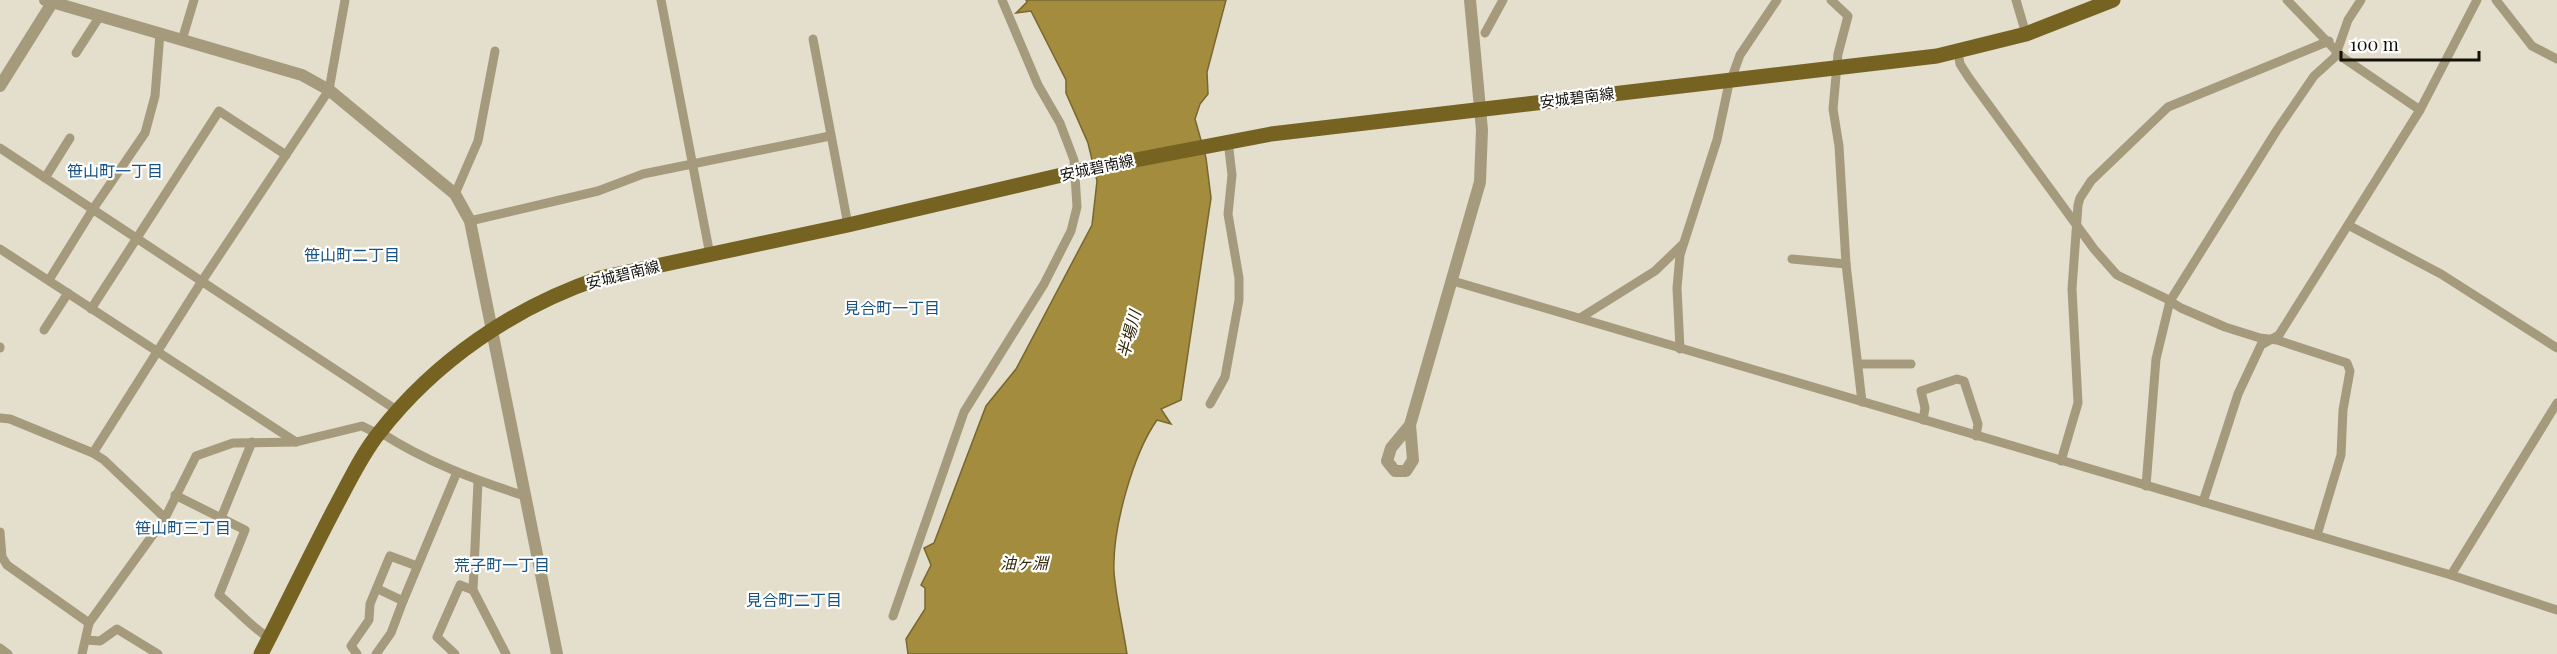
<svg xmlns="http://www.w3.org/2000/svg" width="2557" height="654" font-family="'Playfair Display','Noto Sans JP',serif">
  <rect width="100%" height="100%" fill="#e4decd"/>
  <path fill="#a48c3e" stroke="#78672f" stroke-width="1.5" d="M1026 0H1226L1207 72 1208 94 1200 104 1195 119 1206 158 1211 198 1181 400 1161 409 1171 424 1157 420C1133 454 1112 529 1114 572 1116 599 1123 627 1127 654H908L906 639 925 609V588L921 585 931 565 924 548 934 543 986 406 1016 369 1092 225 1097 181 1088 143 1066 93V80L1031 11 1016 13 1027 2Z"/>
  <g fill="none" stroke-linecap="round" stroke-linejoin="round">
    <g stroke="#a59b7c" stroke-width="9">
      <path d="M661 0 710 255"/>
      <path d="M1831 0 1848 16 1838 54 1833 109 1839 146 1846 264 1862 402"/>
      <path d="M2016 0 2026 34"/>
      <path d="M2287 0 2342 57 2420 110"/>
      <path d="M2496 0 2532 46 2557 59"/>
      <path d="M1485 33 1503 0"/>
      <path d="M813 39 848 225"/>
      <path d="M182 40 194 0"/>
      <path d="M1958 52 1960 64 1969 78 2094 249 2117 275 2165 298 2181 308 2225 327 2260 338 2277 340 2347 363 2350 371 2343 410 2341 455 2317 535"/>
      <path d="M76 53 100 16"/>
      <path d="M0 148 398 411"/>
      <path d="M45 178 70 138"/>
      <path d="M455 194 478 141 495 51"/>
      <path d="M470 221 598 191 643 174 830 136"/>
      <path d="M2348 225 2441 274 2557 348"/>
      <path d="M0 249 296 442"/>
      <path d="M1792 259 1846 264"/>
      <path d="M49 280 93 209 145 133 155 96 160 33"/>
      <path d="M1453 281 2451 575 2557 610"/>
      <path d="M91 309 219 111 286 155"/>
      <path d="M1580 318 1655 271 1682 245"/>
      <path d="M44 330 68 293"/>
      <path d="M0 348V347"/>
      <path d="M1680 349 1677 288 1680 255 1717 140 1728 88 1740 55 1777 0"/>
      <path d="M1858 364H1911"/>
      <path d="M1210 404 1225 377 1239 300V278L1228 214 1232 175 1228 141"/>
      <path d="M0 418 10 419 93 453 104 460 165 518"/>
      <path d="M1923 420 1925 408 1921 391 1957 379 1964 381 1978 424 1976 436"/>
      <path d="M380 432C424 461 475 480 525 496"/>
      <path d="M93 453 202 281 329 90 345 0"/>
      <path d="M2061 461 2078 403 2072 289 2078 205 2080 198 2091 181 2168 107 2329 41"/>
      <path d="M478 482 473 590 506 654"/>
      <path d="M2146 486 2156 359 2170 301 2277 130 2314 76 2335 57 2348 20 2361 0"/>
      <path d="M175 495 245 530 219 595C236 609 251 627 269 638"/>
      <path d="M2203 502 2238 394 2261 345 2279 335 2420 110 2477 0"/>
      <path d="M221 518 252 442"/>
      <path d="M0 532 2 557 7 565 89 623"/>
      <path d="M2451 575 2557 403"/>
      <path d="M378 589 403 601 457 472"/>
      <path d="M893 616 964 412 1044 284 1071 231 1077 207 1074 160 1060 123 1038 85 1002 0"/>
      <path d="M86 640 100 641 117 629 158 654"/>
      <path d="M0 648 8 654"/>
      <path d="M82 654 89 623 165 518 196 456 233 443 296 442 362 426 378 434"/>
      <path d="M357 654 351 646 369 620 370 604 390 556 417 566"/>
      <path d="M376 654 391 633 403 601"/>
      <path d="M455 654 437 637 460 585 473 590"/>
    </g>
    <g stroke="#a59b7c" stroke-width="12">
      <path d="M45 0 302 75 329 90 455 194 470 221 557 654"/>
      <path d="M0 86 52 3"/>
      <path d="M1410 425 1391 448 1387 461 1395 471H1406L1413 460 1410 425 1480 182 1482 130 1470 0"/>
    </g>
    <path stroke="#766322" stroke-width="15" d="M261 654C287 604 311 553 337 504 350 480 362 454 379 433 435 361 514 307 600 278L848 225 1083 170 1271 134 1937 56 2026 34 2113 0"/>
  </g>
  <g text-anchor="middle" stroke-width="4.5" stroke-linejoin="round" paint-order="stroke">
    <g font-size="15" fill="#13110b" stroke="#fff">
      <text transform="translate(1577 98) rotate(-7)" y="5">安城碧南線</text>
      <text transform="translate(1097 168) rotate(-12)" y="5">安城碧南線</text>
      <text transform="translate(623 275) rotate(-14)" y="5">安城碧南線</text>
    </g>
    <g font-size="16" fill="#165383" stroke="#fff">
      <text x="115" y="177">笹山町一丁目</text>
      <text x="352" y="261">笹山町二丁目</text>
      <text x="892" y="314">見合町一丁目</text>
      <text x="183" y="534">笹山町三丁目</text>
      <text x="502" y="571">荒子町一丁目</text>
      <text x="794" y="606">見合町二丁目</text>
    </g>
    <g font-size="16" font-style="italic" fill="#322805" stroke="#fff">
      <text transform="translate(1129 334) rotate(-75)" y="6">半場川</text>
      <text x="1024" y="569">油ヶ淵</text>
    </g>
  </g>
  <path d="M2341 51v9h138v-9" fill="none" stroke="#13110b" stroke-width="3"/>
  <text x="2350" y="51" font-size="18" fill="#13110b" stroke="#ffffff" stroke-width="4.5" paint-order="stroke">100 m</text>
</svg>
